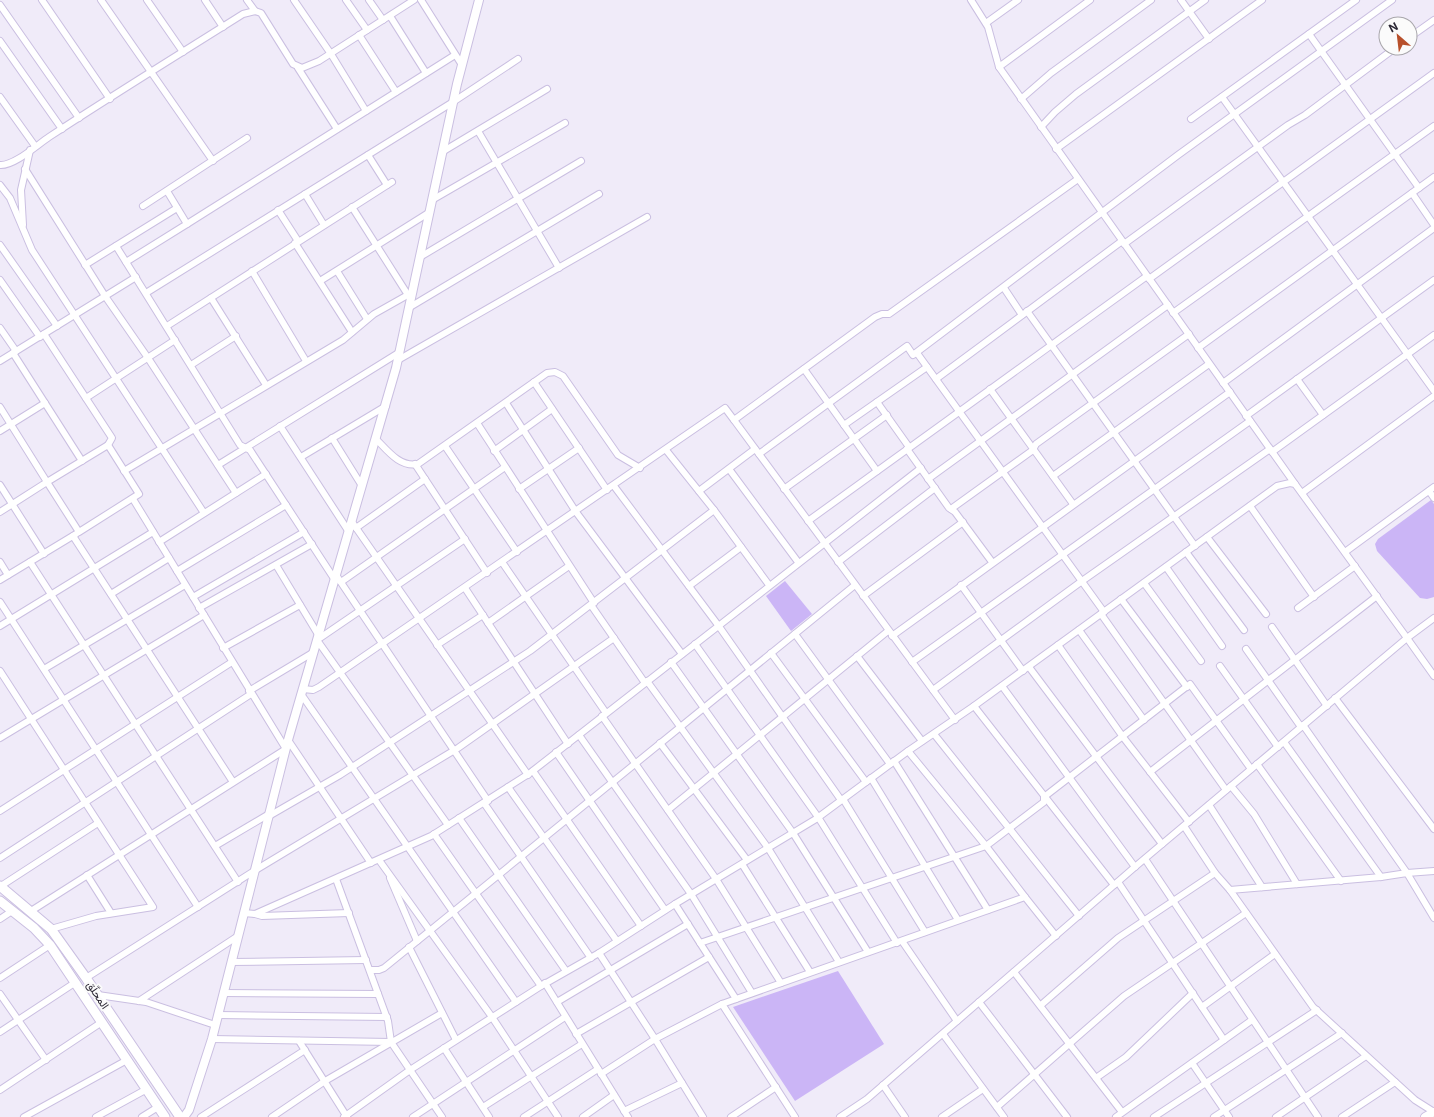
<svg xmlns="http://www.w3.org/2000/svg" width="1434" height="1117" font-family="Inter,Vazirmatn,sans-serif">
  <rect width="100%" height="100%" fill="#f0ebf9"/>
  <g fill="#cbb5f6">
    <path d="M1431 500 1434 504V597L1427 599 1420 598 1377 551 1375 544 1378 539Z"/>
    <path d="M785 581 812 614 791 631 766 596Z"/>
    <path d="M838 971 884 1044 795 1101 733 1007Z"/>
  </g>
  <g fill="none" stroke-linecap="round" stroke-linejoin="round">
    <g stroke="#cabfe1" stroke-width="8">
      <g id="minor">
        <path d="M42 0 110 99"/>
        <path d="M101 0 213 161"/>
        <path d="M147 0 183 52"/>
        <path d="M205 0 223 27"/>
        <path d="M247 0 255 11"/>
        <path d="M294 0 331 54 366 111"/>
        <path d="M346 0 367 30"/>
        <path d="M369 0 383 20"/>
        <path d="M421 0 462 65"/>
        <path d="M971 0 988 27 999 67 1295 484"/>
        <path d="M1181 0 1209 39"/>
        <path d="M0 5 79 118"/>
        <path d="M390 16 426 73"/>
        <path d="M986 23 1018 0"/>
        <path d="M1309 34 1419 188"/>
        <path d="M359 35 396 92"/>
        <path d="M1410 37 1434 20"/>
        <path d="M0 41 62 129"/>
        <path d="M999 67 1090 0"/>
        <path d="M298 68 337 129"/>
        <path d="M0 97 35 146"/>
        <path d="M1222 97 1434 391"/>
        <path d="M1021 99 1051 73 1151 0"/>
        <path d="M1191 119 1356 0"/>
        <path d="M1041 127 1055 112 1076 94 1205 0"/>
        <path d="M478 131 559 268"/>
        <path d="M1056 149 1262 0"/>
        <path d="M442 152 547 89"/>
        <path d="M368 155 387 185"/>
        <path d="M0 165C14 166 37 145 49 137 113 95 178 55 243 14L255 11 261 13 293 64 302 68 319 61 414 0"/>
        <path d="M25 169 105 296 148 358 236 493"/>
        <path d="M0 185 10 198 32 250 204 513"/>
        <path d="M1412 193 1434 225"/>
        <path d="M305 194 324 225"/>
        <path d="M432 200 565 123"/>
        <path d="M143 206 247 138"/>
        <path d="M352 207 408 295"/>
        <path d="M278 210 298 241"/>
        <path d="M187 224 455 55"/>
        <path d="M23 225 21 190 30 150"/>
        <path d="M295 243 352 332"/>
        <path d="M1124 244 1288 125 1305 115 1395 48"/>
        <path d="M0 245 57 326"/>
        <path d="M116 246 240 445 250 450 335 580"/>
        <path d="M420 257 581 161"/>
        <path d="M126 262 187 224 167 191"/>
        <path d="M85 265 177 208"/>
        <path d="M252 271 306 361"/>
        <path d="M337 271 367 319"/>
        <path d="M1149 279 1434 73"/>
        <path d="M0 280 40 337"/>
        <path d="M320 281 430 212"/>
        <path d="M1004 288 1022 315"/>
        <path d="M146 293 453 102 518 59"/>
        <path d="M211 298 266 385"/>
        <path d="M410 307 599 194"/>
        <path d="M1027 311 1195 546"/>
        <path d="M1173 313 1434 126"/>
        <path d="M167 326 392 182"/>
        <path d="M0 328 16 351"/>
        <path d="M44 334 112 438 108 445"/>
        <path d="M1198 348 1434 177"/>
        <path d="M13 353 82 461"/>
        <path d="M917 353 1104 612"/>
        <path d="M398 360 647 217"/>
        <path d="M0 361 136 277"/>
        <path d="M191 365 236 336"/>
        <path d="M804 369 877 471"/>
        <path d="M936 379 1122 241"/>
        <path d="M1297 379 1323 415"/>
        <path d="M534 382 607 490"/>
        <path d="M1223 383 1434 228"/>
        <path d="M990 389 1073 504"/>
        <path d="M86 398 175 340"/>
        <path d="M877 402 909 447"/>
        <path d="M506 403 576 512 682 654"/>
        <path d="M0 407 47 482 0 512"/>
        <path d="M1246 416 1434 280"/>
        <path d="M734 420 955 720"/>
        <path d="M477 423 594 603"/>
        <path d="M844 425 927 367"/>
        <path d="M280 426 349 532"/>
        <path d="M0 431 45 403"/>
        <path d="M332 438 362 486"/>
        <path d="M376 439C387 450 400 468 418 464L547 373 555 372 563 376 618 455 640 468"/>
        <path d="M108 445 139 494 79 532 47 482Z"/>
        <path d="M445 446 517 552"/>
        <path d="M907 449 949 508 955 512 992 562"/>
        <path d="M666 450 714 510 769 585"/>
        <path d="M494 451 552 409"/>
        <path d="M1272 452 1434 335"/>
        <path d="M759 454 907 346 913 355 1178 155 1392 0"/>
        <path d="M301 457 386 406"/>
        <path d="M415 464 487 573"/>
        <path d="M218 465 400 352"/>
        <path d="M729 469 798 562"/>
        <path d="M124 471 343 340 374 314 413 292"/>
        <path d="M1053 476 1209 364"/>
        <path d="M928 479 1168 305"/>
        <path d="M0 485 44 554"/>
        <path d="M614 486 718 625 841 800"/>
        <path d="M519 489 579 448"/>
        <path d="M784 489 887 415"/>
        <path d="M699 491 755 449"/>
        <path d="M1429 491 1434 498"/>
        <path d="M1302 493 1434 396"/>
        <path d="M1250 506 1314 597"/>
        <path d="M951 509 1033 450 1036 444 1189 334"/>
        <path d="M808 521 1147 276"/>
        <path d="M352 522 528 775"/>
        <path d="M356 528 425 479"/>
        <path d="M73 536 233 782"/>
        <path d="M1207 537 1266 614"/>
        <path d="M159 542 266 474"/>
        <path d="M1186 552 1244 630"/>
        <path d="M1345 552 1434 487"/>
        <path d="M0 562 8 575"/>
        <path d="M30 562 238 882"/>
        <path d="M502 562 606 713"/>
        <path d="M838 562 935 488"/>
        <path d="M276 565 319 636"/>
        <path d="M1166 567 1222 646"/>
        <path d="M177 571 286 505"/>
        <path d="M336 575 488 801"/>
        <path d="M0 580 76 534"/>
        <path d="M341 582 505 467"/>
        <path d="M1144 583 1201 661"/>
        <path d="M961 585 1023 671"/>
        <path d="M689 586 741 547"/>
        <path d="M465 588 568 744"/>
        <path d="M111 594 169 558"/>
        <path d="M863 596 963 522"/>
        <path d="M193 597 304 532"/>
        <path d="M1121 599 1187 687"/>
        <path d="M0 602 198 907"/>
        <path d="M591 605 645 683"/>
        <path d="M199 608 312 544"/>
        <path d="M1298 608 1355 566"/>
        <path d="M1101 614 1226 790"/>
        <path d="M1434 618 1407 638 1434 676"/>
        <path d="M488 623 569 566"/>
        <path d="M0 626 153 532"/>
        <path d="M1272 627 1327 706"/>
        <path d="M1079 630 1144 720"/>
        <path d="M795 634 890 764"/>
        <path d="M892 636 1230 392"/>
        <path d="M695 644 818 817 897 943"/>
        <path d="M437 645 483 615"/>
        <path d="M1058 645 1123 737 1189 822"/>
        <path d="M223 648 300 605"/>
        <path d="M1246 649 1301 727"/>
        <path d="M771 653 866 782"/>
        <path d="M857 656 922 741"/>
        <path d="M671 662 793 833 868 952"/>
        <path d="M912 662 1250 421"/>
        <path d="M1220 666 1278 747"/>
        <path d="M1029 667 1162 844"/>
        <path d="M44 669 185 585"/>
        <path d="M0 671 153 907 96 916 51 929"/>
        <path d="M647 681 768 848 839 962"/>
        <path d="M1002 686 1135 867"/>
        <path d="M303 689 313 690 319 687 725 408 734 420 875 317 882 314H889L1078 179"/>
        <path d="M933 690 1082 581 1270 449"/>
        <path d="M249 691 314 652"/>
        <path d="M301 694 516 1002"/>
        <path d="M1335 698 1434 829"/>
        <path d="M974 706 1114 885"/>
        <path d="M602 716 716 879 781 983"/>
        <path d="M1303 725 1407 873 1434 871"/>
        <path d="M934 734 1079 916"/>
        <path d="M579 735 691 894 752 993"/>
        <path d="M0 738 204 615"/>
        <path d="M288 740 371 863"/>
        <path d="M1284 742 1381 877"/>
        <path d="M660 743 747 860"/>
        <path d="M908 751 986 846 1025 897"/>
        <path d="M556 752 665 910"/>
        <path d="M894 761 988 910"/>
        <path d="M1257 764 1341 881"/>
        <path d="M533 771 641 926"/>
        <path d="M1150 772 1377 596"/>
        <path d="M871 778 958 920"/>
        <path d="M1231 786 1254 814 1297 884"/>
        <path d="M508 787 617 941"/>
        <path d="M843 799 925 932"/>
        <path d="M484 803 591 958"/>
        <path d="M1209 805 1262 887"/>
        <path d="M668 810 888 631"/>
        <path d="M0 811 232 662"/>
        <path d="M269 816 340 775 530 651 714 510"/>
        <path d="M459 818 566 971"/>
        <path d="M448 825 317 640 465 539"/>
        <path d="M1184 826 1215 873 1230 890"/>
        <path d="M434 834 541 986"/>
        <path d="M215 846 269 814"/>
        <path d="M0 858 251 694"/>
        <path d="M1145 859 1318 1117"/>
        <path d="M379 860 492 1017 558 1117"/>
        <path d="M742 864 810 972"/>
        <path d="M87 875 111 913"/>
        <path d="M390 878 417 941"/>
        <path d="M336 879 388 1021 391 1042"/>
        <path d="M1118 882 1224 1040"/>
        <path d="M1 886 98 823"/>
        <path d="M675 904 736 999"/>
        <path d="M31 911 286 749 133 499"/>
        <path d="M244 913 255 914 431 836 530 773 921 468"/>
        <path d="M255 914 262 916 349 913"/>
        <path d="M0 919 12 911"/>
        <path d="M902 941 957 1021"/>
        <path d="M700 943 986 846 1044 802V797L1190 684 1251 769"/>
        <path d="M409 947 456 1040"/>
        <path d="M599 953 655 1039 703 1117"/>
        <path d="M231 962 366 960"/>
        <path d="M370 970H379L384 968 855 585"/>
        <path d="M1014 972 1122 1112"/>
        <path d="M0 978 50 945"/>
        <path d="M86 978 254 871 458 748 614 638"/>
        <path d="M545 983 628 1117"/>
        <path d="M223 993 378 994"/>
        <path d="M0 994 46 1060"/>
        <path d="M98 995 146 1002 215 1025"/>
        <path d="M139 1001 238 936"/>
        <path d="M557 1002 688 924"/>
        <path d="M979 1002 1067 1117"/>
        <path d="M722 1004 795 1117"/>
        <path d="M1041 1005 1118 938 1215 873"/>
        <path d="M1202 1007 1275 954"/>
        <path d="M218 1015 387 1017"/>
        <path d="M0 1032 76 982"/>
        <path d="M576 1034 709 957"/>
        <path d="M943 1034 1004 1117"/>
        <path d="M212 1039 391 1042 442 1117"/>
        <path d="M299 1041 347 1117"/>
        <path d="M444 1048 489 1117"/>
        <path d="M1192 1063 1229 1117"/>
        <path d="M601 1074 655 1039 722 1004 1025 897 1056 936"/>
        <path d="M1096 1078 1126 1057 1193 993"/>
        <path d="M883 1085 905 1117"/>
        <path d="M0 1090 102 1022"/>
        <path d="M483 1107 582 1044"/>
        <path d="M997 1107 1124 996 1246 913"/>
        <path d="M624 1111 682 1083"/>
        <path d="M1434 1112 1415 1100 1313 1007 1230 890 1381 877 1407 873 1434 918"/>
        <path d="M24 1117 127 1060"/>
        <path d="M96 1117 147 1089"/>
        <path d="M142 1117 158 1107"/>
        <path d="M201 1117 305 1050"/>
        <path d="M272 1117 325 1081 442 1013"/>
        <path d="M344 1117 410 1070 541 986 599 953 675 904 816 819 908 751 974 706 1277 486 1290 483 1295 484 1407 638 1136 866 867 1099 840 1117"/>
        <path d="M413 1117 565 1017"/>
        <path d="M524 1117 598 1069"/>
        <path d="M583 1117 614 1095"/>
        <path d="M731 1117 776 1087"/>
        <path d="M942 1117 983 1089"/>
        <path d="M1116 1117 1252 1020"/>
        <path d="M1154 1117 1317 1010"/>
        <path d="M1214 1117 1342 1033"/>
        <path d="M1276 1117 1366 1056"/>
        <path d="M1342 1117 1395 1082"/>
      </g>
    </g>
    <g stroke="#cabfe1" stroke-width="10">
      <g id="major">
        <path d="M184 1117 189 1110 212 1039 288 740 396 368 457 84 479 0"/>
        <path d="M1425 1117 1434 1112"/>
      </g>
    </g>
    <g stroke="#cabfe1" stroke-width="11">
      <g id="highway">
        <path d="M0 886 51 929 86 978 180 1117"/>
        <path d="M0 901 34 928 50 945 165 1117"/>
      </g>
    </g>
    <use href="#minor" stroke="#fff" stroke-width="6"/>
    <use href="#major" stroke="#fff" stroke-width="8"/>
    <use href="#highway" stroke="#fff" stroke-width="9"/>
  </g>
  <g text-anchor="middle" stroke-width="4" stroke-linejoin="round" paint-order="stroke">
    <g font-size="11" fill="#2b2734" stroke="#fbfbfb">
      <text transform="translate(98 995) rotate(56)" y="4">المحلّق</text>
    </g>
  </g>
  <g transform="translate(1398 36) rotate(332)"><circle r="19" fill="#fbfbfb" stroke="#a8a6ab"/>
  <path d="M0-3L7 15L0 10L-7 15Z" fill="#b8502b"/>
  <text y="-6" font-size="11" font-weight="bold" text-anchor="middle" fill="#2b2734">N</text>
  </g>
</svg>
